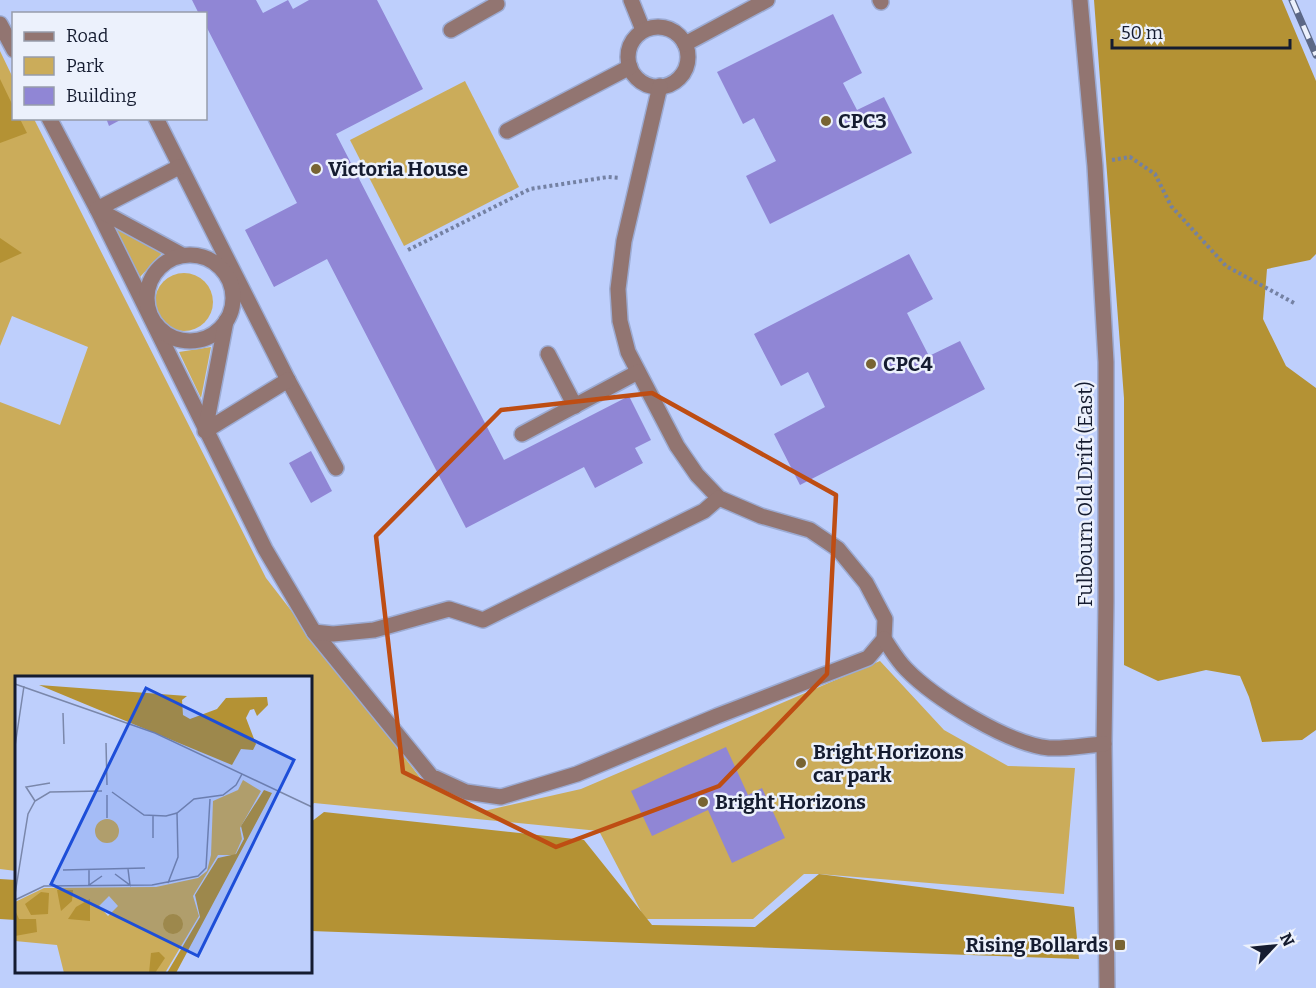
<svg xmlns="http://www.w3.org/2000/svg" width="1316" height="988" font-family="Bitter,serif">
  <rect width="100%" height="100%" fill="#becffc"/>
  <g fill="#cbac5a">
    <path d="M0 51 13 78 14 118 34 119 266 578 425 784 484 811 581 789 880 661 944 730 1008 766 1075 768 1064 894 819 874H804L753 919H645L599 831 314 803 311 806 310 678H16V871L0 869V402L60 425 88 347 12 316 0 346Z"/>
    <path d="M465 81 519 187 404 246 350 140Z"/>
    <path d="M115 228 164 251 140 277Z"/>
    <circle cx="184" cy="302" r="29"/>
    <path d="M211 347 201 398 179 352Z"/>
  </g>
  <g fill="#b49234">
    <path d="M1094 0H1282L1316 81V254L1310 260 1267 269 1263 319 1286 366 1316 388V730L1302 740 1262 742 1249 697 1240 676 1206 670 1158 681 1124 665V398Z"/>
    <path d="M0 79 13 106 14 118 20 119 27 133 0 143Z"/>
    <path d="M0 238 22 253 0 263Z"/>
    <path d="M324 812 584 840 652 925 755 927 819 874 1074 907 1079 959 311 931V822Z"/>
    <path d="M0 879 16 880V920L0 919Z"/>
  </g>
  <g fill="#9086d5">
    <path d="M192 0H256L263 13 288 0 293 9 309 0H377L423 89 336 134 504 460 629 396 651 440 635 448 643 463 595 488 584 467 466 528 327 259 274 287 245 230 297 203 206 26V14H199Z"/>
    <path d="M833 14 862 73 843 83 857 110 884 97 912 153 770 224 746 176 776 161 754 118 743 124 717 72Z"/>
    <path d="M106 118H124L109 126Z"/>
    <path d="M909 254 933 299 907 313 929 356 960 341 985 389 800 485 774 434 825 407 808 372 781 386 754 334Z"/>
    <path d="M311 451 332 491 311 503 289 463Z"/>
    <path d="M726 747 748 795 762 788 785 838 732 863 708 810 652 836 631 791Z"/>
  </g>
  <g fill="none" stroke-linecap="round" stroke-linejoin="round">
    <g stroke="#9cabd3" stroke-width="18">
      <g id="minor">
        <path d="M631 0 643 30"/>
        <path d="M880 0 881 2"/>
        <path d="M1080 0 1095 166 1106 362V602L1104 744 1107 988"/>
        <path d="M0 24 14 50"/>
        <circle cx="658" cy="57" r="30"/>
        <path d="M451 30 497 4"/>
        <path d="M685 44 767 0"/>
        <path d="M49 118 97 209 265 549 314 632 431 776 466 792 501 797 577 774 717 716 868 658 884 639 885 619 866 583 838 549 810 530 761 516 719 498 697 475 677 446 628 352 620 321 618 289 624 241 660 86"/>
        <path d="M156 118 288 380 336 468"/>
        <path d="M507 131 630 67"/>
        <path d="M179 167 97 209 182 255"/>
        <circle cx="190" cy="298" r="43"/>
        <path d="M226 321 205 431 288 380"/>
        <path d="M548 354 575 406"/>
        <path d="M522 434 638 372"/>
        <path d="M314 632 333 634 374 630 449 609 483 620 704 511 719 498"/>
        <path d="M884 639C891 649 897 660 906 669 934 698 1008 744 1049 748 1066 749 1086 745 1104 744"/>
      </g>
    </g>
    <g stroke="#7481a3" stroke-width="4" stroke-dasharray="3 3" stroke-linecap="butt">
      <path d="M1112 160 1130 157 1155 174 1171 206 1226 266 1294 303"/>
      <path d="M408 250 530 189 608 177 620 178"/>
    </g>
    <use href="#minor" stroke="#927571" stroke-width="15"/>
    <g stroke="#5c6886" stroke-width="7">
      <path id="rail" d="M1292 0 1316 55"/>
    </g>
    <use href="#rail" stroke="#ecf1fc" stroke-width="4.5" stroke-dasharray="14" stroke-linecap="butt"/>
  </g>
  <path fill="none" stroke="#be4d13" stroke-width="4.5" stroke-linejoin="round" d="M652 393 836 495 827 674 719 786 556 847 403 772 376 536 501 410Z"/>
  <g fill="#786433" stroke="#ecf1fc" stroke-width="2">
    <circle cx="826" cy="121" r="6"/>
    <circle cx="316" cy="169" r="6"/>
    <circle cx="871" cy="364" r="6"/>
    <circle cx="801" cy="763" r="6"/>
    <circle cx="703" cy="802" r="6"/>
    <rect x="1114" y="939" width="12" height="12" rx="3"/>
  </g>
  <g text-anchor="middle" stroke-width="5" stroke-linejoin="round" paint-order="stroke">
    <g font-size="20" font-weight="bold" fill="#151c30" stroke="#ecf1fc" text-anchor="start">
      <text x="838" y="128">CPC3</text>
      <text x="328" y="176">Victoria House</text>
      <text x="883" y="371">CPC4</text>
      <text x="813" y="759">Bright Horizons<tspan x="813" dy="23">car park</tspan></text>
      <text x="715" y="809">Bright Horizons</text>
      <text x="1108" y="952" text-anchor="end">Rising Bollards</text>
    </g>
    <g font-size="20" fill="#151c30" stroke="#ecf1fc">
      <text transform="translate(1085 494) rotate(-90)" y="7">Fulbourn Old Drift (East)</text>
    </g>
  </g>
  <g transform="translate(15 676)">
    <rect width="297" height="297" fill="#becffc"/>
    <path d="M228 104 246 115 225 152 227 163 220 179H203L178 220 184 240 150 297H49L42 269 0 265V226L29 212 141 211 183 202 192 195 196 179 198 125 223 114ZM94 220 103 230 93 240 84 230ZM80 155a12 12 0 1 1 24 0a12 12 0 1 1-24 0Z" fill="#cbac5a" fill-rule="evenodd"/>
    <path d="M24 9 172 20 167 24 168 39 175 43 202 33 211 22 252 21 253 29 242 40 239 33 235 34 231 42 241 68 238 74 226 73 217 89ZM249 114 257 117 161 297H152L185 241 180 219 203 182 221 178 229 163 226 150ZM42 214H58L57 225 46 235ZM26 216 34 217 33 238 16 239 10 228ZM75 223V245L53 243 61 231ZM0 234 4 243H21L22 256 0 260ZM148 248a10 10 0 1 1 20 0a10 10 0 1 1-20 0ZM144 276 150 282 140 297H134L136 277Z" fill="#b49234"/>
    <path fill="none" stroke="#7a87aa" stroke-width="1.5" d="M0 8 140 57 297 131M48 37 49 68M91 67 92 109M0 70 9 10M97 116 129 139 151 140 162 137 179 123 208 119 221 109 227 98M92 119V142M20 125 11 111 35 107M138 140V162M48 194 130 192M74 194V209L87 200M100 198 115 209 113 193M153 207 163 181 162 137M0 218 13 138 20 125 35 116 87 115M0 224 29 210 137 209 183 200 191 192 195 123"/>
    <path fill="#1d4ed8" fill-opacity="0.15" stroke="#1d4ed8" stroke-width="3" d="M131 12 279 84 183 280 36 208Z"/>
    <rect width="297" height="297" fill="none" stroke="#151c30" stroke-width="3"/>
  </g>
  <rect x="12" y="12" width="195" height="108" fill="#ecf1fc" stroke="#969caa" stroke-width="1.5"/>
  <rect x="24" y="32" width="30" height="9" fill="#927571" stroke="#969caa" stroke-width="1.5"/>
  <text x="66" y="42" font-size="18" fill="#151c30">Road</text>
  <rect x="24" y="57" width="30" height="18" fill="#cbac5a" stroke="#969caa" stroke-width="1.5"/>
  <text x="66" y="72" font-size="18" fill="#151c30">Park</text>
  <rect x="24" y="87" width="30" height="18" fill="#9086d5" stroke="#969caa" stroke-width="1.5"/>
  <text x="66" y="102" font-size="18" fill="#151c30">Building</text>
  <g transform="translate(1274 946) rotate(64)" stroke="#ecf1fc" stroke-width="4.5" paint-order="stroke">
  <path d="M0-4.5L10 22L0 15L-10 22Z" fill="#151c30"/>
  <text y="-9" font-size="16" font-weight="bold" text-anchor="middle" fill="#151c30">N</text>
  </g>
  <path d="M1112 39v9h178v-9" fill="none" stroke="#151c30" stroke-width="3"/>
  <text x="1121" y="39" font-size="18" fill="#151c30" stroke="#ecf1fc" stroke-width="4.5" paint-order="stroke">50 m</text>
</svg>
